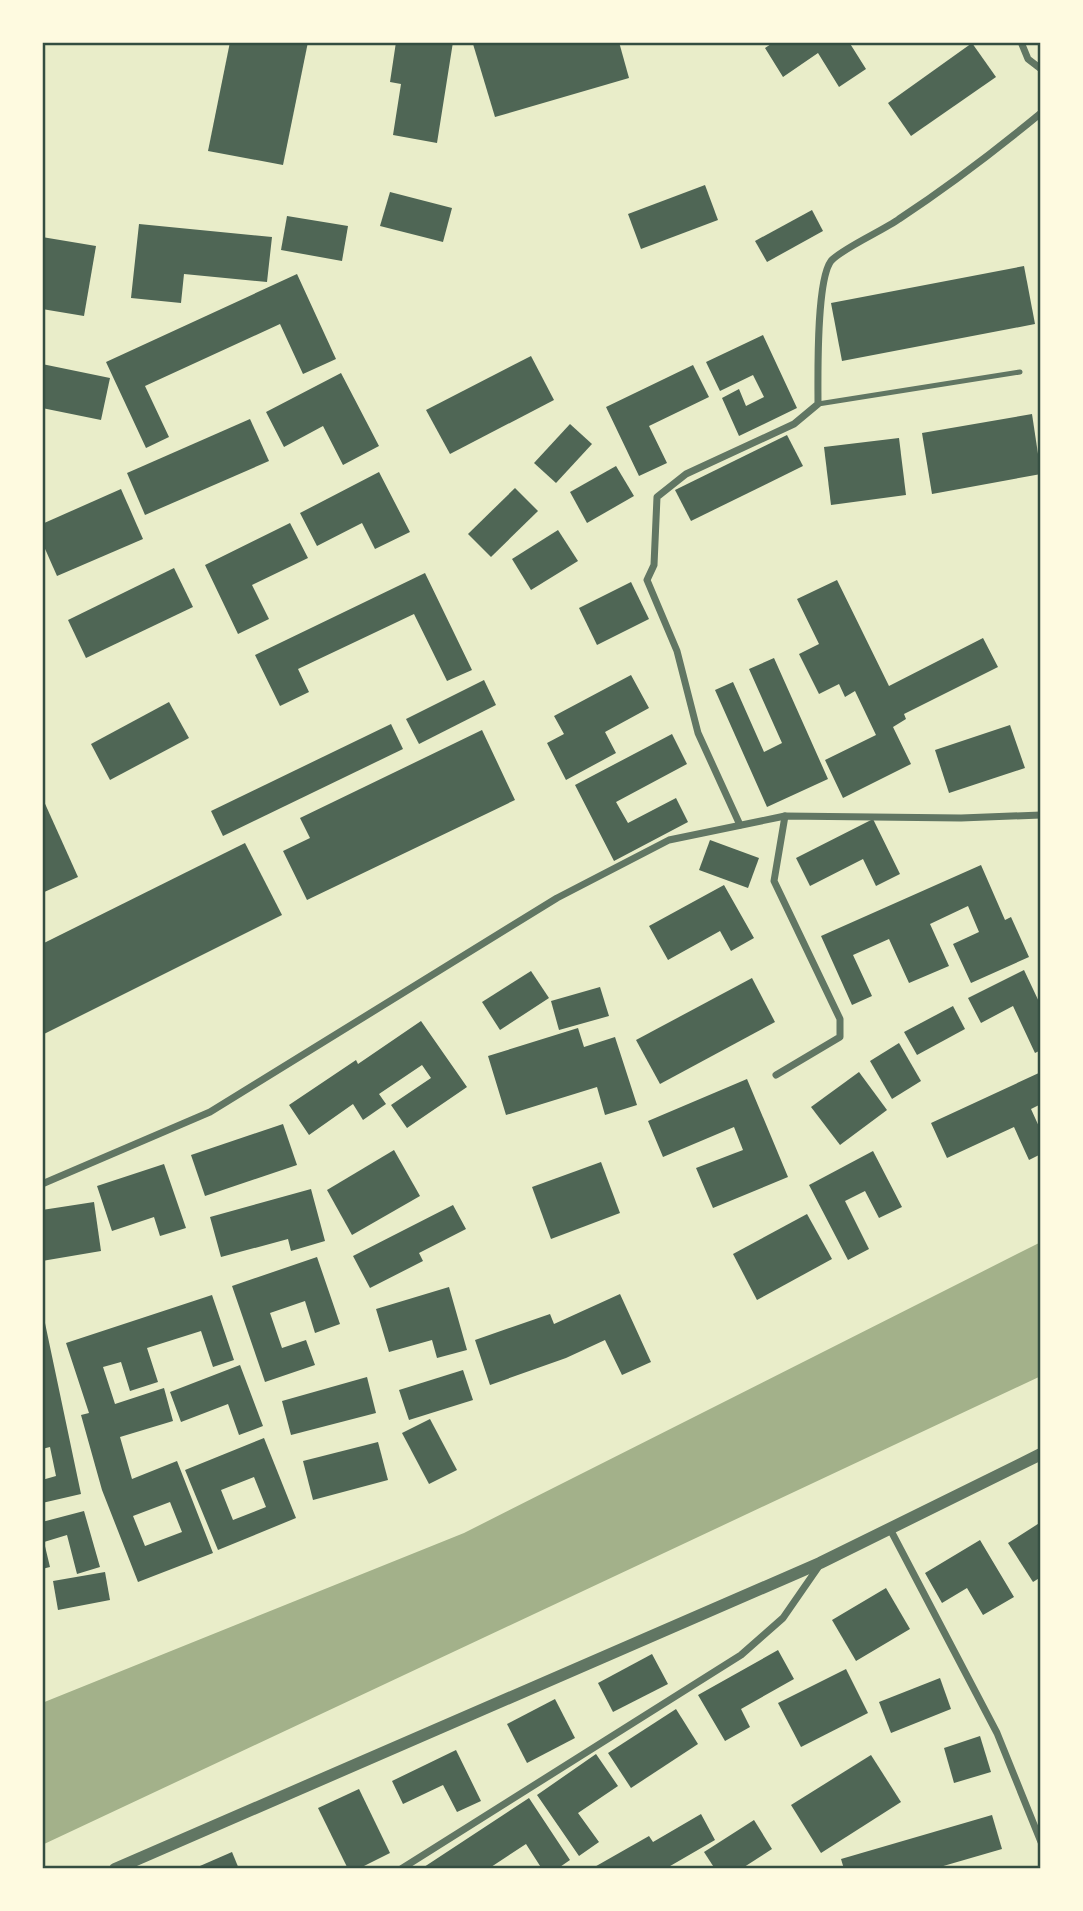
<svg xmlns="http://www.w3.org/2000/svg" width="1083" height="1911" font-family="'Fira Sans',sans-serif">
  <rect width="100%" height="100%" fill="#e9edc9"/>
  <path fill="#a3b18a" d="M1041 1242V1376L42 1845V1703L464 1533Z"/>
  <g fill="#4f6655" fill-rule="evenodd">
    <path d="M230 42H308L283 165 208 151Z"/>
    <path d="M396 42H453L437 143 393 135 401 84 390 82Z"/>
    <path d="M479 42H619L629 78 495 117 473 44Z"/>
    <path d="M774 42H849L866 69 839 87 818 53 783 77 765 48Z"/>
    <path d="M972 43 996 77 911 136 888 103Z"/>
    <path d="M705 185 718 220 641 249 628 214Z"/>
    <path d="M390 192 452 208 443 242 380 226Z"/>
    <path d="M812 210 823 231 767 262 755 241Z"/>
    <path d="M287 216 348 226 342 261 281 250Z"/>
    <path d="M139 224 272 237 267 282 184 274 181 303 131 298Z"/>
    <path d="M42 237 96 246 84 316 42 309Z"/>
    <path d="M1024 266 1035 324 842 361 831 303Z"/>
    <path d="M297 274 336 359 303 374 280 324 145 386 169 437 146 448 106 362Z"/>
    <path d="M763 335 797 408 739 436 722 398 739 389 746 406 764 397 753 375 720 391 706 362Z"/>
    <path d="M531 356 554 400 450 454 426 410Z"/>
    <path d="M42 364 110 378 101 420 42 408Z"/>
    <path d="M693 365 709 397 649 426 667 463 639 476 606 407Z"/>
    <path d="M341 373 379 446 343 465 323 426 284 447 266 412Z"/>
    <path d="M1032 414 1041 474 932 494 922 433Z"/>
    <path d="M250 419 269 461 145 515 127 473Z"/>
    <path d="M570 424 592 444 556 483 534 463Z"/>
    <path d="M787 435 803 466 691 521 675 490Z"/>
    <path d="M899 438 906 495 831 505 824 447Z"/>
    <path d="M616 466 634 496 587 523 570 492Z"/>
    <path d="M379 472 410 532 375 549 362 523 317 546 300 513Z"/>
    <path d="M515 488 538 511 491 557 468 534Z"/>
    <path d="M121 489 143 539 57 576 42 542V524Z"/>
    <path d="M290 523 308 558 252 585 269 619 238 634 205 565Z"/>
    <path d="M558 530 578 561 531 590 512 559Z"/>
    <path d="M174 568 193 607 86 658 68 620Z"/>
    <path d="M425 573 472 670 447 681 414 614 298 669 309 692 280 706 255 655Z"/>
    <path d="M837 580 889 686 983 638 998 667 904 714 906 719 893 727 911 764 843 798 825 760 876 735 855 691 845 697 839 684 819 694 799 654 819 644 797 599Z"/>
    <path d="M631 582 649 619 597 645 579 608Z"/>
    <path d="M774 658 828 779 767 807 715 690 733 682 764 752 782 743 749 669Z"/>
    <path d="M631 675 649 708 605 732 616 753 566 780 547 743 564 734 554 716Z"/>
    <path d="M484 680 496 705 419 744 406 719Z"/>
    <path d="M169 702 189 738 110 780 91 744Z"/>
    <path d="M391 724 403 749 223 836 211 811Z"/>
    <path d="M1010 725 1025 768 949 793 935 750Z"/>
    <path d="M482 730 515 800 307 900 283 851 310 838 300 818Z"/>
    <path d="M672 734 687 764 616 802 628 823 676 798 688 822 614 861 575 785Z"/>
    <path d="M42 797 78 877 42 893Z"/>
    <path d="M873 819 900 874 876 886 863 859 810 886 796 858Z"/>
    <path d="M710 840 759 858 748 888 699 870Z"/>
    <path d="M245 843 282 915 42 1035V944Z"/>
    <path d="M981 865 1005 920 1011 917 1029 957 971 983 953 944 979 932 968 906 930 924 949 966 909 983 889 939 853 955 872 996 852 1005 821 936Z"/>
    <path d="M724 885 754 938 731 951 720 931 668 960 649 926Z"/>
    <path d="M1024 970 1041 1006V1050L1035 1053 1013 1006 981 1023 968 998Z"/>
    <path d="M531 971 549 998 500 1030 482 1002Z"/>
    <path d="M752 978 775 1022 660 1084 636 1040Z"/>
    <path d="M600 987 609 1016 559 1030 551 1001Z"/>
    <path d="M953 1006 965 1029 917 1055 904 1032Z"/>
    <path d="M421 1021 467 1087 407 1128 391 1105 431 1078 422 1065 379 1094 386 1104 363 1120 353 1104 309 1135 289 1105 356 1060 358 1064Z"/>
    <path d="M578 1028 584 1047 615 1037 637 1105 605 1115 597 1087 506 1115 488 1056Z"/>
    <path d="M899 1043 921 1081 892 1099 870 1061Z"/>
    <path d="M859 1072 887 1110 840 1145 811 1107Z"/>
    <path d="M1041 1072V1104L1031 1109 1041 1131V1154L1029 1160 1014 1127 947 1158 931 1123Z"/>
    <path d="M747 1079 788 1177 713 1208 696 1168 743 1150 734 1127 663 1157 648 1121Z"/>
    <path d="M283 1124 297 1165 205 1196 191 1155Z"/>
    <path d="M394 1150 420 1196 352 1235 327 1190Z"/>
    <path d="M873 1151 902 1207 879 1218 865 1191 845 1201 869 1249 848 1260 809 1185Z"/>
    <path d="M601 1162 620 1213 551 1239 532 1187Z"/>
    <path d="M164 1164 186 1228 160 1236 154 1217 112 1231 97 1186Z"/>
    <path d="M311 1189 325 1241 291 1251 288 1239 221 1257 210 1217Z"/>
    <path d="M94 1202 101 1251 42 1261V1210Z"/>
    <path d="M453 1205 466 1229 419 1253 423 1261 370 1288 353 1256Z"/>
    <path d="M807 1214 832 1259 757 1300 733 1254Z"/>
    <path d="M317 1257 340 1324 315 1333 305 1301 270 1313 282 1348 306 1340 315 1365 265 1382 232 1286Z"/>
    <path d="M449 1287 467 1350 437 1358 432 1340 389 1352 376 1309Z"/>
    <path d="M620 1294 651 1362 622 1375 605 1340 566 1358 490 1385 475 1340 550 1314 554 1324Z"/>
    <path d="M212 1295 234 1360 213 1367 201 1331 147 1348 158 1382 130 1391 121 1362 103 1367 115 1404 164 1388 173 1421 120 1437 132 1479 177 1461 213 1553 138 1582 102 1490 81 1415 89 1413 66 1343ZM170 1502 182 1532 145 1546 133 1516Z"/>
    <path d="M42 1323H45L81 1494 42 1503V1480L56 1476 50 1447 42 1449V1425H45L42 1410Z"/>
    <path d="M240 1365 263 1426 239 1435 228 1404 181 1422 170 1392Z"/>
    <path d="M463 1370 473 1400 409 1420 399 1390Z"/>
    <path d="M367 1377 376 1413 291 1435 282 1401Z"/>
    <path d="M430 1419 457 1470 429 1484 402 1433Z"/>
    <path d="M264 1438 296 1518 218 1550 185 1470ZM254 1477 266 1507 233 1520 221 1490Z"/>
    <path d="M378 1442 388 1480 313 1500 303 1461Z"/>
    <path d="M84 1511 100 1567 77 1574 67 1535 44 1542 50 1567 42 1569V1522Z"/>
    <path d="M1041 1522V1577L1033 1582 1008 1543Z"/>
    <path d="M980 1540 1014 1597 983 1615 967 1588 942 1603 925 1573Z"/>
    <path d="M105 1572 110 1600 58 1610 53 1581Z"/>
    <path d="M886 1588 910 1629 856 1661 832 1620Z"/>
    <path d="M778 1650 794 1679 741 1709 750 1727 725 1741 698 1695Z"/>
    <path d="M652 1654 668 1684 613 1712 598 1683Z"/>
    <path d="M846 1669 868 1713 801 1747 778 1703Z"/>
    <path d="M940 1678 951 1709 891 1733 879 1702Z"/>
    <path d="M555 1699 575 1738 527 1763 507 1724Z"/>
    <path d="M676 1709 698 1744 631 1788 608 1753Z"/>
    <path d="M980 1736 991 1772 954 1783 944 1748Z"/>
    <path d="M456 1750 481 1801 457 1812 443 1785 403 1804 392 1781Z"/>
    <path d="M596 1754 618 1786 578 1813 599 1842 579 1856 537 1795Z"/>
    <path d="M871 1755 901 1802 821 1853 791 1805Z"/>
    <path d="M359 1789 390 1853 358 1869H348L318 1808Z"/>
    <path d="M529 1798 570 1860 557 1869H542L526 1844 488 1869H421Z"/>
    <path d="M701 1814 715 1840 665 1869H591L649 1836 653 1842Z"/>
    <path d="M992 1815 1002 1849 933 1869H844L841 1859Z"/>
    <path d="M754 1820 772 1849 741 1869H715L704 1852Z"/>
    <path d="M232 1852 239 1869H193Z"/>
  </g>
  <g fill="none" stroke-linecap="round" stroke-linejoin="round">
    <path stroke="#617663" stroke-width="5" d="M818 404 1020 372"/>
    <g stroke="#617663" stroke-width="7">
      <path d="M1021 42 1028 59 1041 69"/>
      <path d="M740 825 698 733 677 651 647 580 654 565 657 497 686 474 794 424 818 404C818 377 816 281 831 261 841 249 884 230 899 219 949 186 995 151 1041 113"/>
      <path d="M776 1075 840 1037V1019L774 881 785 816"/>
      <path d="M42 1184 210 1112 557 898 669 840 785 816 961 818 1041 815"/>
      <path d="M890 1529 997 1733 1041 1842"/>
      <path d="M401 1869 741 1655 783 1618 819 1566"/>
    </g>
    <path stroke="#617663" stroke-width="12" d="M115 1869 820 1563 1041 1454"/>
  </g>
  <rect width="1083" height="1911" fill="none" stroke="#fefae0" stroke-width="88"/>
  <rect x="44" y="44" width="995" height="1823" fill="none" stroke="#344e41" stroke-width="2.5"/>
</svg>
